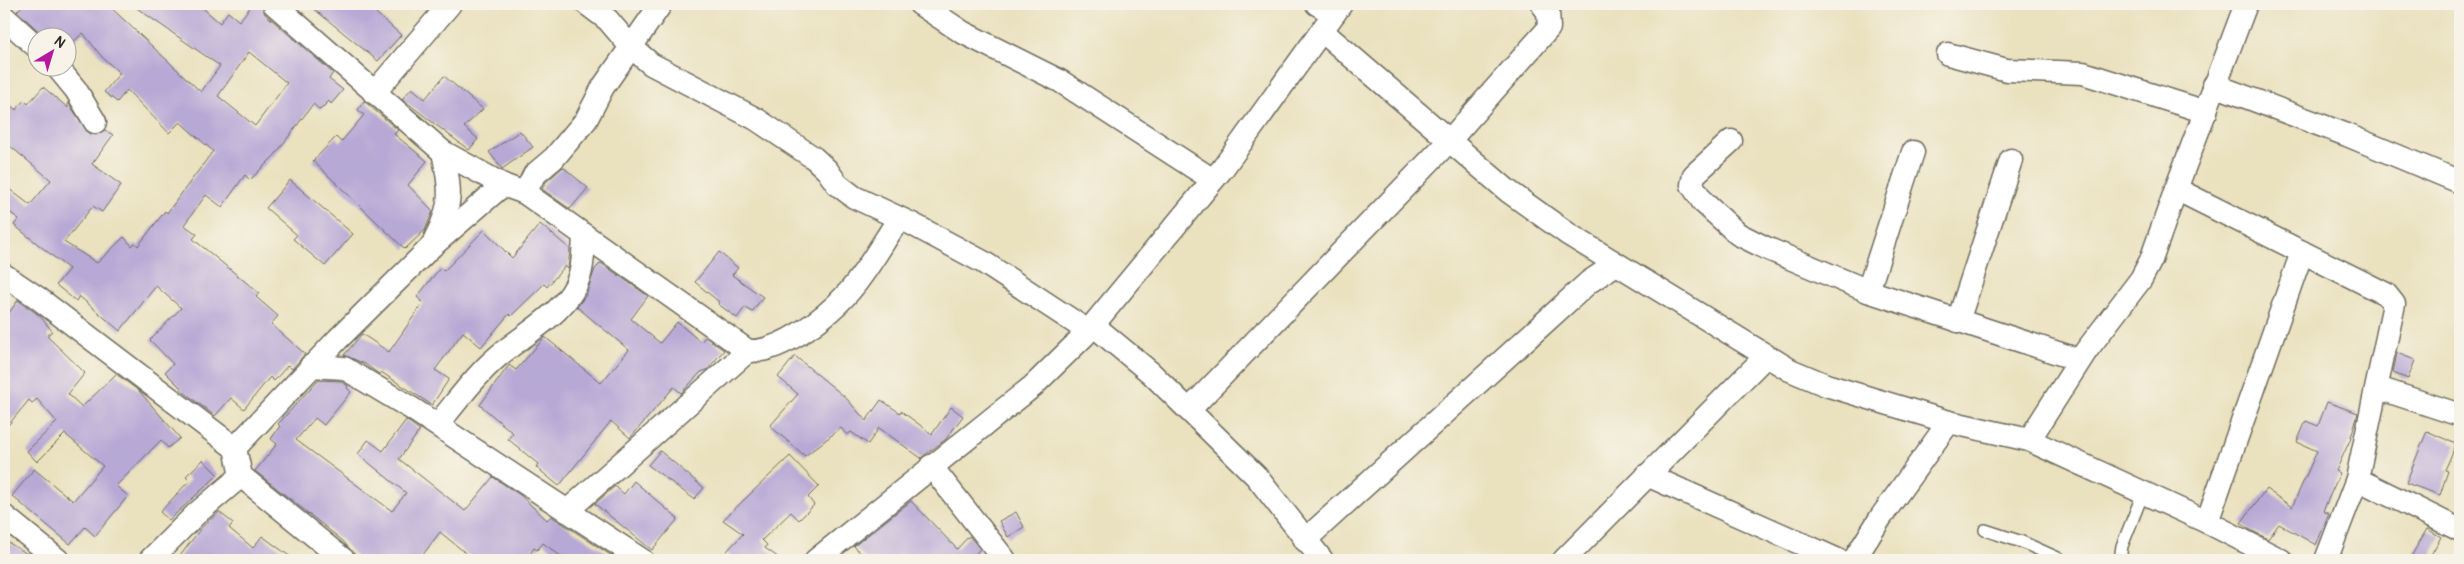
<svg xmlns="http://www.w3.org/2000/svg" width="2464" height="564" font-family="Pangolin,sans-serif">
  <rect width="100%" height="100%" fill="#f7f3e8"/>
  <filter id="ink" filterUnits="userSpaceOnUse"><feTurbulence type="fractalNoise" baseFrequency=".02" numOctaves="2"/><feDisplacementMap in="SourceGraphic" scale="10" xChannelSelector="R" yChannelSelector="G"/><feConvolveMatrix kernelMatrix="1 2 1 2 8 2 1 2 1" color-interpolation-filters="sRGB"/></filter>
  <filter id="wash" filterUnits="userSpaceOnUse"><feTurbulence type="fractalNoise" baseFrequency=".0096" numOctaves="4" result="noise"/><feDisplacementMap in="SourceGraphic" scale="20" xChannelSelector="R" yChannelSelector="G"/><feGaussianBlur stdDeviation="1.12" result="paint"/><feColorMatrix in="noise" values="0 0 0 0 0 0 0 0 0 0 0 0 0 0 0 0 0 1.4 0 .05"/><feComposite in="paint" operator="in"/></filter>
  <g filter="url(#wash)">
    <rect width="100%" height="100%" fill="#eae1be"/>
    <g id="blocks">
      <g fill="#b7a9d5" fill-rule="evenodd">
        <path d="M24 4H107L201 92 220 66 131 4H198L220 23 228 12 239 21 253 4H261L265 14 333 73 329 79 343 90 331 104 329 101 320 110 313 104 275 155 250 180 245 175 222 207 206 195 184 225 197 234 193 239 259 293 256 297 278 316 271 324 305 354 292 369 288 365 274 381 270 377 244 409 231 398 215 416 180 389 181 388 165 372 173 364 150 340 181 308 156 286 120 331 79 296 76 301 56 285 69 269 14 225 19 219 4 208V185L30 205 51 180 4 141V100L16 110 24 100 28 104 43 87 68 108V102L88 133 96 135 105 130 113 135 92 164 121 185 102 212 93 206 64 242 97 263 124 237 132 246 135 243 138 246 165 211 167 213 213 151 180 122 169 133 127 90 117 102 104 92 120 73 102 57 83 33 68 47V38H46L17 11ZM249 52 287 83 255 126 218 96Z"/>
        <path d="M308 4H384L376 13 401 35 378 61Z"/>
        <path d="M444 76 483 109 464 127 478 139 469 150 402 99 412 88 425 99Z"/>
        <path d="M364 101 398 130 394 134 427 161 408 185 433 211 425 230 405 249 313 161 336 137 341 142 364 115 358 110Z"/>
        <path d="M520 131 533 147 502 169 489 152Z"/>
        <path d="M563 167 588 188 570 209 542 189 545 183Z"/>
        <path d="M290 180 353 234 325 266 293 239 297 235 266 208Z"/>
        <path d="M540 224 570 249 568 269 565 266 547 287 544 284 511 316 509 314 481 347 463 332 435 370 449 379 432 405 381 372 379 374 365 364 344 355 362 334 389 352 423 303 417 297 440 268 444 271 484 230 512 258Z"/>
        <path d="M719 252 738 268 732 275 763 297 752 312 745 307 737 318 718 304 719 302 695 282Z"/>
        <path d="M601 263 648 296 631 319 660 343 677 322 701 342 705 337 724 350 707 370 701 372 681 393 674 387 630 438 611 421 559 486 536 467 538 464 508 439 513 433 480 405 509 365 516 370 545 337 601 383 629 350 577 307 586 295 595 269Z"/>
        <path d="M18 300 40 316 52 331 47 336 85 373 68 394 82 407 116 374 139 391 180 438 168 448 161 440 116 486 128 496 95 536 85 527 70 544 12 496 34 469 73 501 103 466 65 434 37 462 27 451 57 422 37 399 32 403 29 400 4 430V320Z"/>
        <path d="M2397 353 2415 360 2408 379 2393 373Z"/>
        <path d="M795 356 846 398 866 421 881 400 900 413 901 411 932 434 951 407 963 416 946 439 921 458 879 428 868 444 851 432 847 435 841 428 805 456 770 426 798 394 778 377Z"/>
        <path d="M318 380 340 381 348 386 347 388 351 392 324 425 315 418 296 440 392 511 406 493 358 454 368 440 383 451 406 420 420 430 399 459 465 511 493 477 520 495 547 520 551 516 618 560H566L543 543 537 550 534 548 526 560H474L440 532 419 560H359L343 541 255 471 277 444 271 439 280 426 278 424Z"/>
        <path d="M2327 402 2358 413 2350 440 2336 471 2340 473 2323 511 2329 514 2316 545 2279 524 2268 539 2249 529 2241 523 2266 489 2292 507 2317 451 2297 442 2306 421 2318 426Z"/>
        <path d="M2427 431 2456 444 2445 470 2448 471 2440 495 2406 483Z"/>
        <path d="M660 451 704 488 694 499 648 465Z"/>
        <path d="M790 456 819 486 808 497 814 505 799 520 791 512 762 540 767 545 765 548 782 560H734L726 552 743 534 723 520Z"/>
        <path d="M203 460 218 475 169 520 160 512 190 480 186 476Z"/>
        <path d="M634 481 678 519 652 550 595 504 615 486 624 494Z"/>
        <path d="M911 501 957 549 969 536 980 549 970 560H867L854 546Z"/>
        <path d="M219 512 233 523 229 528 253 548 262 536 295 560H177L201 528Z"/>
        <path d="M1016 512 1024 527 1008 537 999 521Z"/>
        <path d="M2427 529 2441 537 2428 560H2409Z"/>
        <path d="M4 540 36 559 38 560H4Z"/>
      </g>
    </g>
  </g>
  <g filter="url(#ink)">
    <use href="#blocks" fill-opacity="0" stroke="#6e6b5e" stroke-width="1"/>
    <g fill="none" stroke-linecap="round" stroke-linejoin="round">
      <g stroke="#6e6b5e" stroke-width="14">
        <g id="lane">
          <path d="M1985 530 2022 542 2062 560"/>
          <path d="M2120 560 2122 546 2143 493"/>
        </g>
      </g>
      <g stroke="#6e6b5e" stroke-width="25">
        <g id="street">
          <path d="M274 4 443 152 503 185 525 193 748 351C780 353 825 318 846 295 866 274 882 243 899 219"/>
          <path d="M587 4 608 20 630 46 651 64 756 119 814 158 827 170 837 184 854 197 912 224 983 262 1088 331"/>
          <path d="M920 4 962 32 1060 81 1213 180"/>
          <path d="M1317 4 1334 14"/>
          <path d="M4 17 38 48"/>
          <path d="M1322 31 1508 191 1568 234 1790 370 1826 385 1949 422 2029 440 2207 522 2281 560"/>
          <path d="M1948 54 2007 70 2083 73 2206 112"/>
          <path d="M58 68 76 90 95 122"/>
          <path d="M2214 85 2347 135 2460 182"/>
          <path d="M374 93 450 4"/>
          <path d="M1731 141 1694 175 1692 185 1703 202 1738 234 1766 248 1868 291 2079 360"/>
          <path d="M2176 189 2386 294 2394 304 2357 479 2326 560"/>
          <path d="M525 193 534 175 554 158 586 120 603 87 661 4"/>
          <path d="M435 239C453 205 451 189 443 152"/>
          <path d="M4 275 38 298 235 448 241 476 344 560"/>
          <path d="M1868 291 1913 152"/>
          <path d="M1958 321 2011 160"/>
          <path d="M1093 325 1151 373 1256 476 1322 560"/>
          <path d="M311 366 344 368 411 408 642 560"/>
          <path d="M2378 388 2460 415"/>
          <path d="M1189 410 1450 140 1549 28 1548 12 1542 4"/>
          <path d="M437 425C456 403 473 378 495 359 520 336 569 312 579 277 584 264 583 249 584 236"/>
          <path d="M2029 440 2086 351 2141 279 2151 260 2176 189 2246 4"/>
          <path d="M235 448 338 339 431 247 503 185"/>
          <path d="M931 466 1005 560"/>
          <path d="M1647 475 1838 560"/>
          <path d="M2357 479 2460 530"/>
          <path d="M567 511 748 351"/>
          <path d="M4 516 58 560"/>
          <path d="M2207 522 2302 252"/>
          <path d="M1305 540 1589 282 1616 264"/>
          <path d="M150 560 196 514 241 476"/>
          <path d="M816 560 1033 386 1084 336 1223 168 1341 4"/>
          <path d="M1564 560 1766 356"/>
          <path d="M1854 560 1881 517 1949 422"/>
        </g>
      </g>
      <use href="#lane" stroke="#fff" stroke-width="11"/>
      <use href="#street" stroke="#fff" stroke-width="22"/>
    </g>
  </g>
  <rect width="2464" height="564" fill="none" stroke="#f7f3e8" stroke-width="20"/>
  <g transform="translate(52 52) rotate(38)"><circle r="24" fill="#f7f3e8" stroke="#a5a39c"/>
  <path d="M0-4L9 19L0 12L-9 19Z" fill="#b5179e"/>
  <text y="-8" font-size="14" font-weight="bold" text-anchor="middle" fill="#2b2b2b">N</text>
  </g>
</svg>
